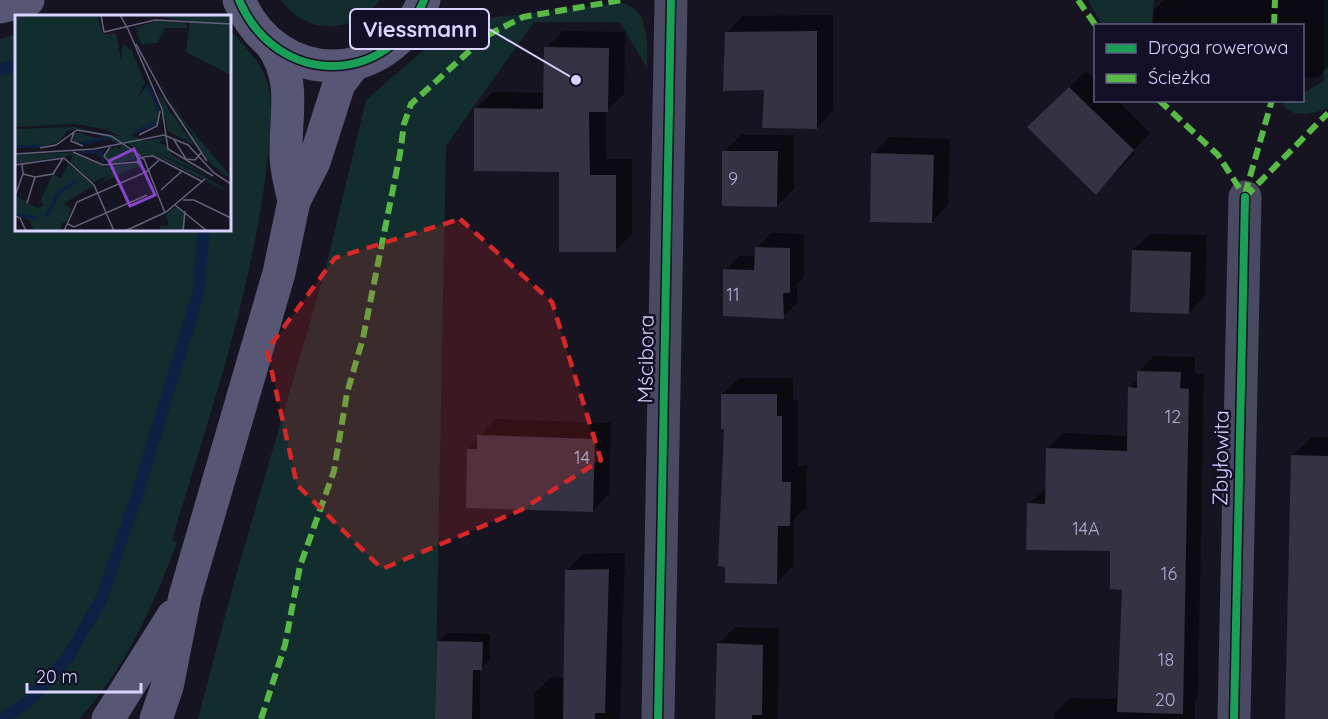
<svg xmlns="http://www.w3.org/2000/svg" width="1328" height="719" font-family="Quicksand,sans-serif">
  <rect width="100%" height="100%" fill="#161421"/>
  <g fill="#132c2d">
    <path d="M281 0H380C355 34 306 36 281 0Z"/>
    <path d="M1088 0H1154L1152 25H1102Z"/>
    <path d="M1324 0H1328V108C1314 114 1290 119 1282 103L1302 100 1303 93 1324 81Z"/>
    <path d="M617 3C651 4 647 45 647 68L620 22H534L446 146 435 719H198L234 582 325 271 366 100 426 48 463 21Z"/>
    <path d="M230 30C243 45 261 61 267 81 275 104 269 137 267 162 253 292 209 416 172 540L177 542C153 607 126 668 79 719H0V39L16 34V230H230Z"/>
  </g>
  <g fill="#0007">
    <path d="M1164 0H1328V67L1318 77 1302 78V26H1153V11Z"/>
    <path d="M833 15V111L817 128 765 89 726 33 743 16Z"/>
    <path d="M563 31 625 32 624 94 606 111V159H632V234L615 251 560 171 476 109 493 92 545 93 546 48Z"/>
    <path d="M1086 71 1096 80V100H1117L1150 133 1133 151 1135 153 1096 193 1045 110Z"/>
    <path d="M741 135H794V189L777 206 724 152Z"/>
    <path d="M889 137 950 139 948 205 932 222 873 154Z"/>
    <path d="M771 233 804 234V277L797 284V303L783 317 725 270 739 256H756L757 248Z"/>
    <path d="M1150 234 1207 235 1205 296 1189 313 1133 250Z"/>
    <path d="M1154 356 1195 357V373L1204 374 1198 697 1195 700V719H1054V714L1070 698 1119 699 1124 588 1112 550 1029 504 1046 488 1047 449 1063 433 1129 436V388L1139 379V371Z"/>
    <path d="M739 378H793V400H798V466H807L806 508 794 519 793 566 776 583 726 427 722 395Z"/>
    <path d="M495 419 611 423 609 494 593 510 468 450Z"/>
    <path d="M1312 437H1328V719H1287L1292 456Z"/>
    <path d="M625 553 620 719H534V694L551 677 565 678 566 571 583 554Z"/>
    <path d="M735 627 779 628 778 719H717L718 644Z"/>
    <path d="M447 633 490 634V660L480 670V719H437L438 642Z"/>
  </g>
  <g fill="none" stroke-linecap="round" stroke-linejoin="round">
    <g stroke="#0d2144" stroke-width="12">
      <path d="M0 70 16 65"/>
      <path d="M2 719 28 702 68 657 102 598 138 492 198 294 204 230"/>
    </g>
  </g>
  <g fill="#343243">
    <path d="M817 31V129L762 128 764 90 723 91 725 32Z"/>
    <path d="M544 47 609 48 608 112H589L590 175H616V252H559V172L474 171V108L543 109Z"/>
    <path d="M1069 87 1134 150 1096 195 1027 127Z"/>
    <path d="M722 151H778L777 207 722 206Z"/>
    <path d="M871 153 934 155 932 223 870 222Z"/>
    <path d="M755 247 790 248V293H783L784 319 723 316V269L754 270Z"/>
    <path d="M1132 250 1191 252 1189 314 1130 312Z"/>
    <path d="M1137 371 1181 372 1180 388 1189 389 1183 714 1117 712 1122 590 1110 589V551L1026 550 1027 503 1045 504 1046 448 1127 451 1128 387 1137 388Z"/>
    <path d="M721 394H777V416H782V482H791L790 526H778L777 584 725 583V567L718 566 724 429H721Z"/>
    <path d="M477 435 595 439 593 512 466 508 467 449H477Z"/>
    <path d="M1291 455 1328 456V719H1285Z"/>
    <path d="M609 569 605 713H595V719H563L565 570Z"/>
    <path d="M437 641 483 642 482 670H473L472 719H435Z"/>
    <path d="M717 643 763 645 762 715H752V719H715Z"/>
  </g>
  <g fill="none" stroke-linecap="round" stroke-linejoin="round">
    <g stroke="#4a4962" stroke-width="33">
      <path d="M658 719 671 0"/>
      <path d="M1234 719 1245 197"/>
    </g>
    <g stroke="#575674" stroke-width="33">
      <path d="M239 0C276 87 388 89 424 0"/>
      <path d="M0 7 28 0"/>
      <path d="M271 44C297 80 285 115 286 155 286 171 291 186 294 201"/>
      <path d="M108 719 173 616"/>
      <path d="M156 719 167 687 185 596 279 273 294 201 314 162 339 84 355 63"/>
    </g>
    <g stroke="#58b947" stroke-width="6" stroke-dasharray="12 6" stroke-linecap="butt">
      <path d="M1078 0 1096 26"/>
      <path d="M1274 26 1275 0"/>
      <path d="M1159 100 1218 155 1245 197"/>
      <path d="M1245 194 1272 100"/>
      <path d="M1245 197 1328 113"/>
      <path d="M261 719 285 645 300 566 334 471 347 393 363 338 400 154 404 124 411 104 486 36 523 17 622 0"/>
    </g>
    <g stroke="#130f26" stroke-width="11">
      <g id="cycleway">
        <path d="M239 0C276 87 388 89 424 0"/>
        <path d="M658 719 671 0"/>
        <path d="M1234 719 1245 197"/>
      </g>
    </g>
    <use href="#cycleway" stroke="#1a9f57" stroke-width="8"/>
  </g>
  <path fill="#d62828" fill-opacity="0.2" stroke="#d62828" stroke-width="4.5" stroke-dasharray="12 8" stroke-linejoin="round" d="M460 219 552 302 601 460 521 510 382 569 297 485 267 350 335 258Z"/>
  <g text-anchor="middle" stroke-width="5" stroke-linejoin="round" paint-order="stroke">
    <g font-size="18" fill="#b0acd0">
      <text x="733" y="185">9</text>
      <text x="733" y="301">11</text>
      <text x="1173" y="423">12</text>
      <text x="582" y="464">14</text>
      <text x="1086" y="535">14A</text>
      <text x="1169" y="580">16</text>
      <text x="1166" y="666">18</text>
      <text x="1165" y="706">20</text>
    </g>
    <g font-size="21" fill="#d9d4ff" stroke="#130f26">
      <text transform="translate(646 359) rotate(-89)" y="7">Mścibora</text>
      <text transform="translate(1221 458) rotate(-89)" y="7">Zbyłowita</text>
    </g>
  </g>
  <g transform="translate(15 15)">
    <rect width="216" height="216" fill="#161421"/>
    <path d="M0 0H82L88 19 101 18 106 45 108 29 117 36 130 68 122 82 134 69 144 95 142 109 116 120 129 126 149 123 143 129H149L158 141 196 162 89 114 61 109 0 112ZM216 0V60L171 37 175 6 137 1ZM141 6 171 8 172 13H150L142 28 127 29 121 18 124 16 119 13ZM121 24 165 101 216 162 211 161 206 158 201 154 210 159 197 150 175 120H179L166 105ZM122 37 154 95 180 131 153 116 144 78ZM59 112 108 122 189 161 216 178 138 140H125L114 129 63 114 52 116 43 127 28 132 0 130V114ZM65 117 78 123H97L119 137 121 144 98 149 90 141 96 133 102 131 104 135 106 130 94 124 60 128 57 119ZM48 138H58L90 152 121 148 126 150 129 156 121 152 80 170 99 159 78 167 55 147 58 140 0 149V140ZM53 149 78 171 48 189 56 193 52 206 46 209V216H20L14 205 0 200 1 181 23 193 29 190 25 186 38 159 41 156 40 160 46 163ZM160 192 171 199 169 216H144L146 210 154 211 151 200Z" fill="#132c2d"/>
    <path fill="none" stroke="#0d2144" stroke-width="3" d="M134 71 143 95M119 117 140 108M67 128 94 123M0 132 25 131M67 137H86L88 148M0 199 22 203M31 202 43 179 61 166"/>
    <path fill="none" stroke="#64617a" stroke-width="1.5" d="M86 0 89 17 140 5 216 9M105 0 114 16M113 14 147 94 153 134 198 161M121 29 151 84 192 146M59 117 56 126 68 131M124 120 142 111 145 96M159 125 171 144 180 145 186 138M95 132 89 141 97 150M25 133 41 130 62 115 96 121 126 141M58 137 88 150 122 147M0 139 79 134 149 120 173 130 199 158 216 169M127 142 138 141 188 167M0 150 49 143 79 170 99 216M129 154 122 147 124 142 129 144 150 198M8 159 20 162 38 159 48 143M146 175 167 156M0 181 8 159 7 149M168 185H179L216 203M12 188 20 162M160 190 192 216M0 201 5 203 11 216M53 209 59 212 132 180M49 216 62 187 131 157 144 145M110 216 151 197 190 164M168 216 170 196"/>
    <path fill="#8945c9" fill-opacity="0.15" stroke="#8945c9" stroke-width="3" d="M119 134 140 180 115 191 94 146Z"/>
    <rect width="216" height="216" fill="none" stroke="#d9d4ff" stroke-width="3"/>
  </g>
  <path fill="none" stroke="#d9d4ff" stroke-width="2" d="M576 80L489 29"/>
  <circle fill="#d9d4ff" stroke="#130f26" stroke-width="2" cx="576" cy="80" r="6"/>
  <rect fill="#130f26" stroke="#d9d4ff" stroke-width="2" x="350" y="9" width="139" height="40" rx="6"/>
  <g font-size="22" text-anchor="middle" font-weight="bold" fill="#d9d4ff">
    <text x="420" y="37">Viessmann</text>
  </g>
  <rect x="1094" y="24" width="210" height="78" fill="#130f26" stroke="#625e7d" stroke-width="1.5"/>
  <rect x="1106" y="44" width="30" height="9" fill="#1a9f57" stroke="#625e7d" stroke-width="1.5"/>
  <text x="1148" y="54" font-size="18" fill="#d9d4ff">Droga rowerowa</text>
  <rect x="1106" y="74" width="30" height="9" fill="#58b947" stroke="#625e7d" stroke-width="1.5"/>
  <text x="1148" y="84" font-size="18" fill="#d9d4ff">Ścieżka</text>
  <path d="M27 683v9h114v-9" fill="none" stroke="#d9d4ff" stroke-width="3"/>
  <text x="36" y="683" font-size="18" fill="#d9d4ff" stroke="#130f26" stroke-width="4.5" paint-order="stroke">20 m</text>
</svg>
